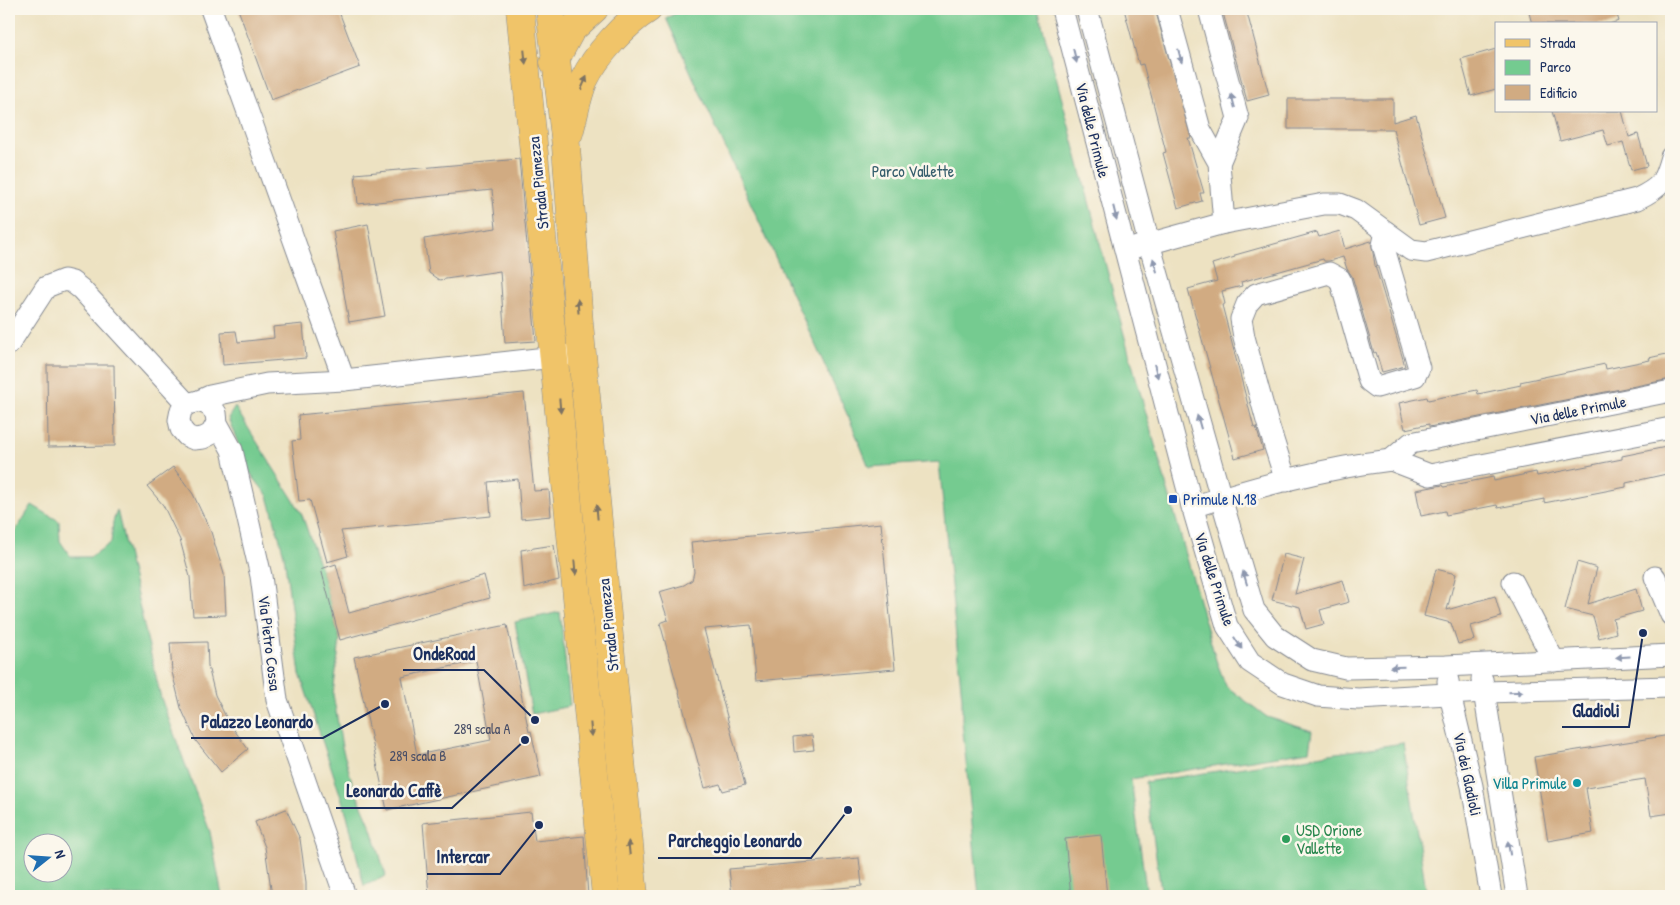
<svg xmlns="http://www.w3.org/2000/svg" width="1680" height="905" font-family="'Patrick Hand',sans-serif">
  <rect width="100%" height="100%" fill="#fbf7ec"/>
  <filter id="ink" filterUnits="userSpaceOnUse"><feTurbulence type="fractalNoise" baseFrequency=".02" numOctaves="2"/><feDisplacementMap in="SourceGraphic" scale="10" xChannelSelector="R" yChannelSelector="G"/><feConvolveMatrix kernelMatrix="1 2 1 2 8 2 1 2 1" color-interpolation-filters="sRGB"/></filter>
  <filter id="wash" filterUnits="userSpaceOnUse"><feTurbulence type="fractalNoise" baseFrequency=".0096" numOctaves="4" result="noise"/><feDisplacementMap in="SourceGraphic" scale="20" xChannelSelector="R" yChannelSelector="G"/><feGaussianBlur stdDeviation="1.12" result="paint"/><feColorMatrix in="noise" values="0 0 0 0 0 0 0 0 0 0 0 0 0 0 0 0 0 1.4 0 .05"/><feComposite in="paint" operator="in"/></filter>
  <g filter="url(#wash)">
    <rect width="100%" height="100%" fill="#ede2c2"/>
    <g fill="#74cb90" stroke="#487d77" fill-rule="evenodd">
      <path d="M685 9H1038L1129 353 1202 611 1216 660 1226 686 1267 717 1312 731 1309 751 1131 779 1147 896H979L962 721V698L939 462 869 467 852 425 666 18Z"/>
      <path d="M235 407 301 512 321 569 340 640 333 694 342 747 353 785 372 829 386 876 364 886 347 815 300 674 284 555 268 496 250 473 228 418Z"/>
      <path d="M32 505 59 521 60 541 71 557H90L111 543 113 522 117 510 161 698 210 832 222 896H9V805L14 797 9 792V546L11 538ZM62 842V872H32V842Z"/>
      <path d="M560 612 570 706 532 714 515 622Z"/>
      <path d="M1403 743 1427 896H1162L1145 782Z"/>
    </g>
    <g id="blocks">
      <g fill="#d1ab82" fill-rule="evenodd">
        <path d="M238 9H338L360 67 271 100Z"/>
        <path d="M1124 9H1155L1191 138H1188L1204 193H1200L1202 201 1178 208 1163 153 1166 152 1143 64 1139 65Z"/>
        <path d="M1222 9H1246L1269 95 1247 101Z"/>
        <path d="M1528 9H1615L1619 21 1609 24H1532Z"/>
        <path d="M1496 49V89L1471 96 1461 59Z"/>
        <path d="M1288 99H1393V122L1416 115 1445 218 1419 225 1393 129H1288Z"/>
        <path d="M1552 111H1622L1629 137 1638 134 1647 166 1631 170 1623 142 1608 146 1603 130 1560 141Z"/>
        <path d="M519 159 536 341 505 343 500 271 439 280 429 273 424 239 496 228 492 190 358 204 355 174Z"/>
        <path d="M368 224 385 316 349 322 333 231Z"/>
        <path d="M1340 231 1345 249 1371 241 1375 265 1405 366 1382 372 1376 352 1374 353 1352 276 1347 269 1343 257 1329 261H1324L1323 259 1241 282 1242 286 1222 291 1225 304 1222 305 1254 428 1256 427 1263 450 1235 458 1188 289 1217 281 1212 264 1235 257V255L1317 232 1319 237Z"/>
        <path d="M303 324 306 358 223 365 221 332 236 331 238 342 274 338 273 327Z"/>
        <path d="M1671 353V379L1429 427V424L1405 429 1399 403 1427 397 1428 400 1477 390 1478 394 1521 385 1520 382 1605 364 1606 369 1650 360 1649 358Z"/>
        <path d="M47 365H114L115 446 48 447Z"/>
        <path d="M524 393 534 491 549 490 551 516 521 519 518 479 488 482 491 516 341 531 348 556 327 562 310 500 299 501 292 441 300 440 298 415Z"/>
        <path d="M1671 446V473L1626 483V487L1544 503V499L1498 508 1497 505 1446 515 1445 511 1421 516 1416 490 1443 485 1444 487 1493 477 1494 481 1536 472 1537 476 1622 459V456Z"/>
        <path d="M173 467 193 494 211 532 224 574 226 615 193 616 190 577 180 540 163 505 147 486Z"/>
        <path d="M881 523 895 669 756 681 751 625 704 629 745 785 723 791 720 784 705 788 660 623 668 620 659 592 684 585 692 580 694 572 691 542Z"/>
        <path d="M554 545 559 580 524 589 521 550Z"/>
        <path d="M1284 554 1304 559 1295 594 1343 580 1349 602 1320 610 1324 624 1306 629 1300 607 1272 600Z"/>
        <path d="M1577 562 1597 568 1588 604 1636 589 1642 611 1613 619 1616 633 1599 638 1593 616 1565 609Z"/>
        <path d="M336 564 349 613 484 575 490 598 340 640 321 569Z"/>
        <path d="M1436 569 1456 574 1447 610 1495 596 1501 617 1471 626 1475 640 1458 644 1451 623 1424 616Z"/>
        <path d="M507 625 529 732 531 731 541 777 387 810 354 657ZM476 661 491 740 417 755 402 677Z"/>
        <path d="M207 642 208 666 215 695 229 723 248 749 221 772 196 741 181 708 172 672 170 643Z"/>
        <path d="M812 735 814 750 794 752 793 737Z"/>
        <path d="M1670 735 1671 744V813L1651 816 1645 779 1586 788 1593 833 1548 841 1534 757Z"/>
        <path d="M286 809 300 839 306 882V896H272L265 847 255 822Z"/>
        <path d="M531 812 535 841 584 836 588 896H429L423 823Z"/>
        <path d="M1101 835 1107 896H1071L1065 839Z"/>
        <path d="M859 858 862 886 767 894V896H732L729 869Z"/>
      </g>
    </g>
  </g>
  <g filter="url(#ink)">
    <use href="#blocks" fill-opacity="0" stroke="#848890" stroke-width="1"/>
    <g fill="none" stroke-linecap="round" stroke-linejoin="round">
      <g stroke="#848890" stroke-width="23">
        <g id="minor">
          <path d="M211 9 344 380"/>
          <path d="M1062 9 1191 502 1227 626 1250 662 1283 684 1318 696 1358 699 1484 692 1671 687"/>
          <path d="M1087 9 1149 243 1221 498 1254 610 1275 636 1312 660 1346 668 1446 666 1671 655"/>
          <path d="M1167 9 1200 129 1219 163 1224 223"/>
          <path d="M1209 9 1238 118 1219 163"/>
          <path d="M1137 247 1224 223 1324 204H1340L1356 210 1411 250 1426 252 1637 199C1662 187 1664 182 1671 157"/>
          <path d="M9 344 46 287 64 280 72 282 81 289 187 404"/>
          <path d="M1671 391 1411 443 1391 460 1430 475 1671 428"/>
          <path d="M199 401 210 396 267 384 344 380 582 354"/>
          <path d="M217 423 211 434 203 438 194 439 187 436 181 429 179 420 181 410 187 404 199 401 209 405 216 413 217 423 232 450 261 576 277 700 345 896"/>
          <path d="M1286 481 1267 421 1244 337 1241 319 1247 304 1256 294 1329 273 1340 279 1369 381 1377 387 1415 376 1419 368 1383 245 1386 232"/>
          <path d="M1192 507C1256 487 1324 468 1391 460"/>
          <path d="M1655 577 1671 615"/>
          <path d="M1513 582 1554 661"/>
          <path d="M1482 679 1517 896"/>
          <path d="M1448 681 1450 695 1472 786 1491 896"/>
        </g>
      </g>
      <g stroke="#848890" stroke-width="29">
        <g id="major">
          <path d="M520 9 606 896"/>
          <path d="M550 9 566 146 579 323 634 896"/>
          <path d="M554 62 571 30 594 9"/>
          <path d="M569 133C574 116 577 96 584 80 596 55 625 23 648 9"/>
        </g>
      </g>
      <use href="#minor" stroke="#fff" stroke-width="21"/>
      <use href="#major" stroke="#f0c469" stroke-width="28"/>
    </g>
    <defs><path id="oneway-solid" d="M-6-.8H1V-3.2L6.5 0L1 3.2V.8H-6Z" transform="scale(1.25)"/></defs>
    <g fill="#8d97ae">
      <use href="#oneway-solid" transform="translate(1075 56) rotate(76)"/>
      <use href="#oneway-solid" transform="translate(1180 56) rotate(75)"/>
      <use href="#oneway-solid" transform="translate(1233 101) rotate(-105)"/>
      <use href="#oneway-solid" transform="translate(1115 213) rotate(76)"/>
      <use href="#oneway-solid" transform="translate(1155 265) rotate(-106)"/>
      <use href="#oneway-solid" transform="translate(1156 371) rotate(75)"/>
      <use href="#oneway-solid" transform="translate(1199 422) rotate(-106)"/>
      <use href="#oneway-solid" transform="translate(1245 578) rotate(-107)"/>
      <use href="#oneway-solid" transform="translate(1238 643) rotate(57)"/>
      <use href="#oneway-solid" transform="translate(1623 657) rotate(177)"/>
      <use href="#oneway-solid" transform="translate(1397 667) rotate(179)"/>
      <use href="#oneway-solid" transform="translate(1516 692) rotate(-2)"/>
      <use href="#oneway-solid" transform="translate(1509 848) rotate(-99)"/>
    </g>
    <g fill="#7b7263">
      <use href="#oneway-solid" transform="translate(525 57) rotate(84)"/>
      <use href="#oneway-solid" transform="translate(584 83) rotate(-66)"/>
      <use href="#oneway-solid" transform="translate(578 306) rotate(-94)"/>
      <use href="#oneway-solid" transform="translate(560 406) rotate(85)"/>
      <use href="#oneway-solid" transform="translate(597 512) rotate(-95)"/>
      <use href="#oneway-solid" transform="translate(575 568) rotate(85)"/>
      <use href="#oneway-solid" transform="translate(591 730) rotate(85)"/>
      <use href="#oneway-solid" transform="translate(629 848) rotate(-96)"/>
    </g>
  </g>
  <rect fill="#1a4fb4" stroke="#fbf7ec" stroke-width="2" x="1168" y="494" width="10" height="10" rx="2.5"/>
  <circle fill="#0f9aa8" stroke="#fbf7ec" stroke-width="2" cx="1577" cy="783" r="5"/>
  <circle fill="#2e9e5b" stroke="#fbf7ec" stroke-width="2" cx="1286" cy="839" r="5"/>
  <g text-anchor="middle" stroke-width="5" stroke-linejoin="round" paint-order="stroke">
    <g font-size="14" fill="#484e67">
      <text x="482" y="734">289 scala A</text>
      <text x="418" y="761">289 scala B</text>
    </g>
    <g font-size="16" fill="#1b2f5e" stroke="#fbf7ec">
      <text transform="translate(1093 130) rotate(76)" y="6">Via delle Primule</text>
      <text transform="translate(538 183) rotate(-96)" y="6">Strada Pianezza</text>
      <text transform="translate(1578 410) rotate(-11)" y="6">Via delle Primule</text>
      <text transform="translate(1215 579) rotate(72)" y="6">Via delle Primule</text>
      <text transform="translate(608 625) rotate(-96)" y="6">Strada Pianezza</text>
      <text transform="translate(270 643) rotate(83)" y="6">Via Pietro Cossa</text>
      <text transform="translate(1468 774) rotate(78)" y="6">Via dei Gladioli</text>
    </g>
    <g font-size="16" fill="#365e6d" stroke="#fbf7ec">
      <text x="913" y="177">Parco Vallette</text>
    </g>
    <g font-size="16" fill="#164399" stroke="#fbf7ec" text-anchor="start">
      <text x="1183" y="505">Primule N.18</text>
    </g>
    <g font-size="16" fill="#0d838f" stroke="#fbf7ec" text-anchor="end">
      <text x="1567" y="789">Villa Primule</text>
    </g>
    <g font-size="16" fill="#27864d" stroke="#fbf7ec" text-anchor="start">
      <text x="1296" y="836">USD Orione<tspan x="1296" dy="18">Vallette</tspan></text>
    </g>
  </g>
  <path fill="none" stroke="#1b2f5e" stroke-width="2" d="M535 720L484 670H403M1643 633L1629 727H1562M385 704L323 738H191M525 740L452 808H336M848 810L811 858H658M539 825L500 874H427"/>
  <g fill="#1b2f5e" stroke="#fbf7ec" stroke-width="2">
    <circle cx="535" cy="720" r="5"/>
    <circle cx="1643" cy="633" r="5"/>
    <circle cx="385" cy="704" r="5"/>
    <circle cx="525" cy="740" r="5"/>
    <circle cx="848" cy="810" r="5"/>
    <circle cx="539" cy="825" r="5"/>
  </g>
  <g font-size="18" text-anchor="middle" font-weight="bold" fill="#1b2f5e" stroke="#fbf7ec" stroke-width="5" stroke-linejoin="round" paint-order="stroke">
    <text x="444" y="660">OndeRoad</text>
    <text x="1596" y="717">Gladioli</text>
    <text x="257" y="728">Palazzo Leonardo</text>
    <text x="394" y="797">Leonardo Caffè</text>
    <text x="735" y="847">Parcheggio Leonardo</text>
    <text x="463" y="863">Intercar</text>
  </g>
  <rect width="1680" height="905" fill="none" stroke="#fbf7ec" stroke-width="30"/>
  <rect x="1495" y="22" width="162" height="90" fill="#fbf7ec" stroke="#a1a7b3"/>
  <rect x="1505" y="39" width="25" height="8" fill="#f0c469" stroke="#a1a7b3"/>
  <text x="1540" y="48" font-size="15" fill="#1b2f5e">Strada</text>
  <rect x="1505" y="60" width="25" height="15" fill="#74cb90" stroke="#a1a7b3"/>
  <text x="1540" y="72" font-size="15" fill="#1b2f5e">Parco</text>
  <rect x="1505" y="85" width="25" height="15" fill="#d1ab82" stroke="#a1a7b3"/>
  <text x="1540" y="98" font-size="15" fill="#1b2f5e">Edificio</text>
  <g transform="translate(48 858) rotate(73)"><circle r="24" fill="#fbf7ec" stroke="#a1a7b3"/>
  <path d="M0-4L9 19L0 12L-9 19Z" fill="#1f6fb2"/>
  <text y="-8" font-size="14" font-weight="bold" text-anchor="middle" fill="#1b2f5e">N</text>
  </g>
</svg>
